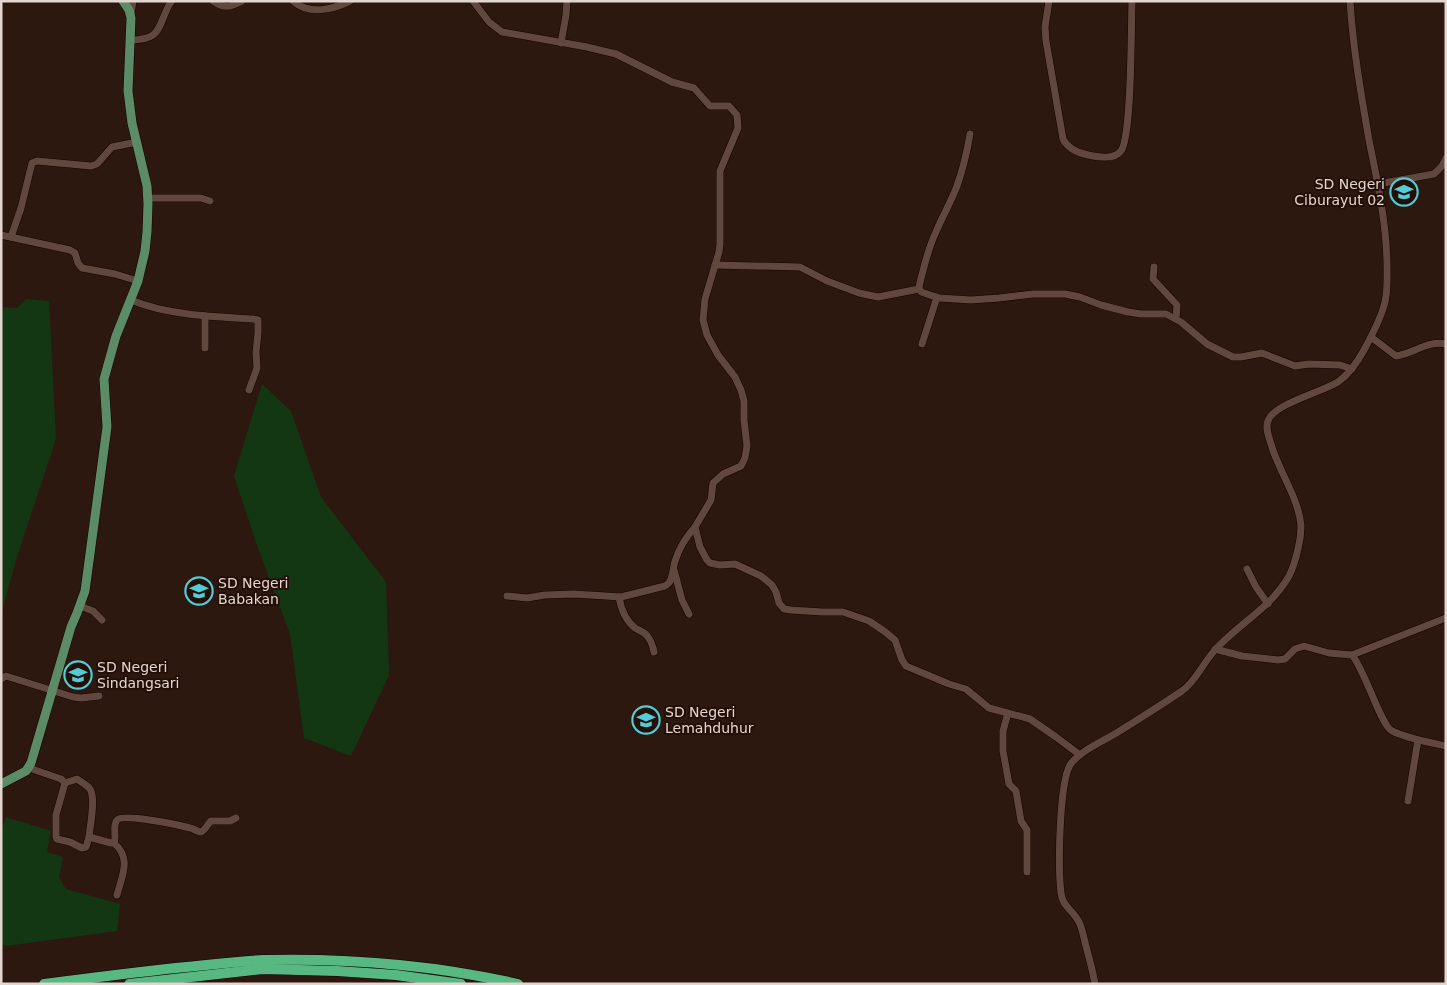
<svg xmlns="http://www.w3.org/2000/svg" width="1447" height="985" font-family="'DejaVu Sans',sans-serif">
  <rect width="100%" height="100%" fill="#2d180f"/>
  <g fill="#133712">
    <path d="M26 299 49 301 56 439 16 560 1 615V307L17 308Z"/>
    <path d="M262 384 291 411 321 497 386 582 389 675 351 756 304 738 290 634 257 545 234 476Z"/>
    <path d="M6 817 51 831 47 852 63 857 59 877 66 889 120 904 117 931 6 946 1 944V830Z"/>
  </g>
  <g fill="none" stroke-linecap="round" stroke-linejoin="round">
    <g stroke="#140300" stroke-width="8">
      <g id="minor">
        <path d="M213 1C225 9 230 7 242 1"/>
        <path d="M293 1C309 15 332 10 350 1"/>
        <path d="M473 1 489 22 502 32 587 47 616 54 672 82 694 88 710 106H729L737 115 738 128 720 171V244L719 252 705 299 703 320 707 335 718 355 735 377 741 390 744 401V420L747 446 745 458 741 466 723 474 713 483 711 500 695 527 700 547 707 560 710 563 720 565 735 564 761 576 772 585 776 592 779 603 784 609 791 610 822 612H843L869 621 884 631 895 640 902 660 906 666 949 684 966 689 989 708 1030 719 1056 737 1080 755"/>
        <path d="M1049 1 1045 27 1046 41 1063 139C1068 149 1078 153 1088 155 1098 157 1114 160 1121 151 1132 136 1131 26 1132 1"/>
        <path d="M131 14 133 1"/>
        <path d="M130 40C161 40 157 29 169 5L172 1"/>
        <path d="M561 43 566 15 567 1"/>
        <path d="M970 134C967 152 963 169 957 186 951 202 942 217 936 232 928 248 923 270 919 287L921 292 939 298 971 300 999 298 1033 294H1065L1080 297 1101 305 1128 312 1141 314H1166L1181 322 1207 344 1233 357H1241L1262 353 1295 366 1309 364 1340 365 1352 369"/>
        <path d="M1378 184 1434 174 1442 166 1446 158"/>
        <path d="M148 198H201L210 201"/>
        <path d="M1 235 70 250 75 253 78 263 82 268 115 274 138 281"/>
        <path d="M11 237 21 208 32 163 37 161 91 166 97 164 112 147 137 142"/>
        <path d="M715 265 800 267 827 281 859 293 878 297 919 289"/>
        <path d="M1154 267 1153 279 1177 305 1176 319"/>
        <path d="M131 300C166 315 215 317 253 319L258 320V333L256 352 257 368 249 390"/>
        <path d="M205 316V348"/>
        <path d="M1371 337 1396 356C1413 354 1428 340 1446 344"/>
        <path d="M922 344 937 297"/>
        <path d="M1247 569 1256 587 1268 604"/>
        <path d="M674 570 682 600 689 614"/>
        <path d="M507 596 527 598 545 595 574 594 621 597 665 586C674 581 672 570 675 561 679 548 686 537 695 527"/>
        <path d="M619 597C621 609 625 620 635 628 640 631 645 632 648 637 651 641 653 647 654 652"/>
        <path d="M80 606 93 611 102 620"/>
        <path d="M1215 649 1242 656 1278 660 1285 659 1295 649 1304 646 1329 653 1352 655C1365 670 1381 726 1392 731 1409 739 1428 742 1446 746"/>
        <path d="M1352 655 1446 618"/>
        <path d="M1 679 6 676 73 697 81 698 99 696"/>
        <path d="M1008 713 1003 731V751L1009 784 1016 791 1021 821 1027 830V872"/>
        <path d="M29 768 61 779 65 783 56 815V837L57 839 70 842 82 848 86 847 89 837 111 843H114C117 837 112 826 117 820 122 813 179 825 190 828 193 828 198 832 201 832 205 831 208 823 211 821H230L236 818"/>
        <path d="M65 783 77 779C81 782 87 785 90 789 96 798 90 826 89 837"/>
        <path d="M1408 801 1418 740"/>
        <path d="M114 843C132 859 122 875 117 895"/>
        <path d="M1095 984C1093 972 1090 961 1087 950 1084 940 1083 930 1079 922 1073 910 1062 906 1061 893 1058 868 1059 785 1070 765 1079 751 1104 741 1118 732 1139 719 1161 705 1182 691 1196 681 1203 663 1215 650 1238 624 1271 608 1289 576 1293 568 1296 558 1298 549 1300 541 1301 534 1301 526 1299 498 1278 470 1271 444 1269 437 1265 428 1268 421 1273 404 1322 392 1338 382 1349 374 1357 363 1364 350 1372 335 1381 319 1385 302 1388 289 1387 275 1387 262 1386 220 1377 180 1369 140 1361 94 1353 48 1350 1"/>
      </g>
    </g>
    <g stroke="#140300" stroke-width="10">
      <path id="major" d="M1 784 26 771 31 763 71 627 77 613 85 591 107 427 104 379 116 336 138 281 145 251 147 232 148 204 147 186 132 123 128 91 131 18 129 10 123 1"/>
    </g>
    <g stroke="#140300" stroke-width="11">
      <g id="highway">
        <path d="M44 984C98 977 152 970 206 965 225 963 244 961 263 960 348 958 435 965 518 984"/>
        <path d="M129 984 263 969 337 971 396 975 461 984"/>
      </g>
    </g>
    <use href="#minor" stroke="#60483e" stroke-width="7"/>
    <use href="#major" stroke="#5b8b67" stroke-width="9"/>
    <use href="#highway" stroke="#57b882" stroke-width="10"/>
  </g>
  <defs>
    <g id="school-ring" transform="scale(1.4375)"><circle r="9.5" fill="#230f07" stroke="#52ccd6" stroke-width="1.5"/><path d="M0-5L7-2L0 1L-7-2ZM-4 1L0 2.5L4 1V4Q0 6-4 4Z" fill="#52ccd6"/></g>
  </defs>
  <g fill-rule="evenodd">
    <use href="#school-ring" x="1404" y="192"/>
    <use href="#school-ring" x="199" y="591"/>
    <use href="#school-ring" x="78" y="675"/>
    <use href="#school-ring" x="646" y="720"/>
  </g>
  <g text-anchor="middle" stroke-width="4" stroke-linejoin="round" paint-order="stroke">
    <g font-size="14" fill="#e4d5cf" stroke="#230f07" text-anchor="start">
      <text x="1385" y="189" text-anchor="end">SD Negeri<tspan x="1385" dy="16">Ciburayut 02</tspan></text>
      <text x="218" y="588">SD Negeri<tspan x="218" dy="16">Babakan</tspan></text>
      <text x="97" y="672">SD Negeri<tspan x="97" dy="16">Sindangsari</tspan></text>
      <text x="665" y="717">SD Negeri<tspan x="665" dy="16">Lemahduhur</tspan></text>
    </g>
  </g>
  <rect width="1447" height="985" fill="none" stroke="#e4d5cf" stroke-width="5"/>
</svg>
